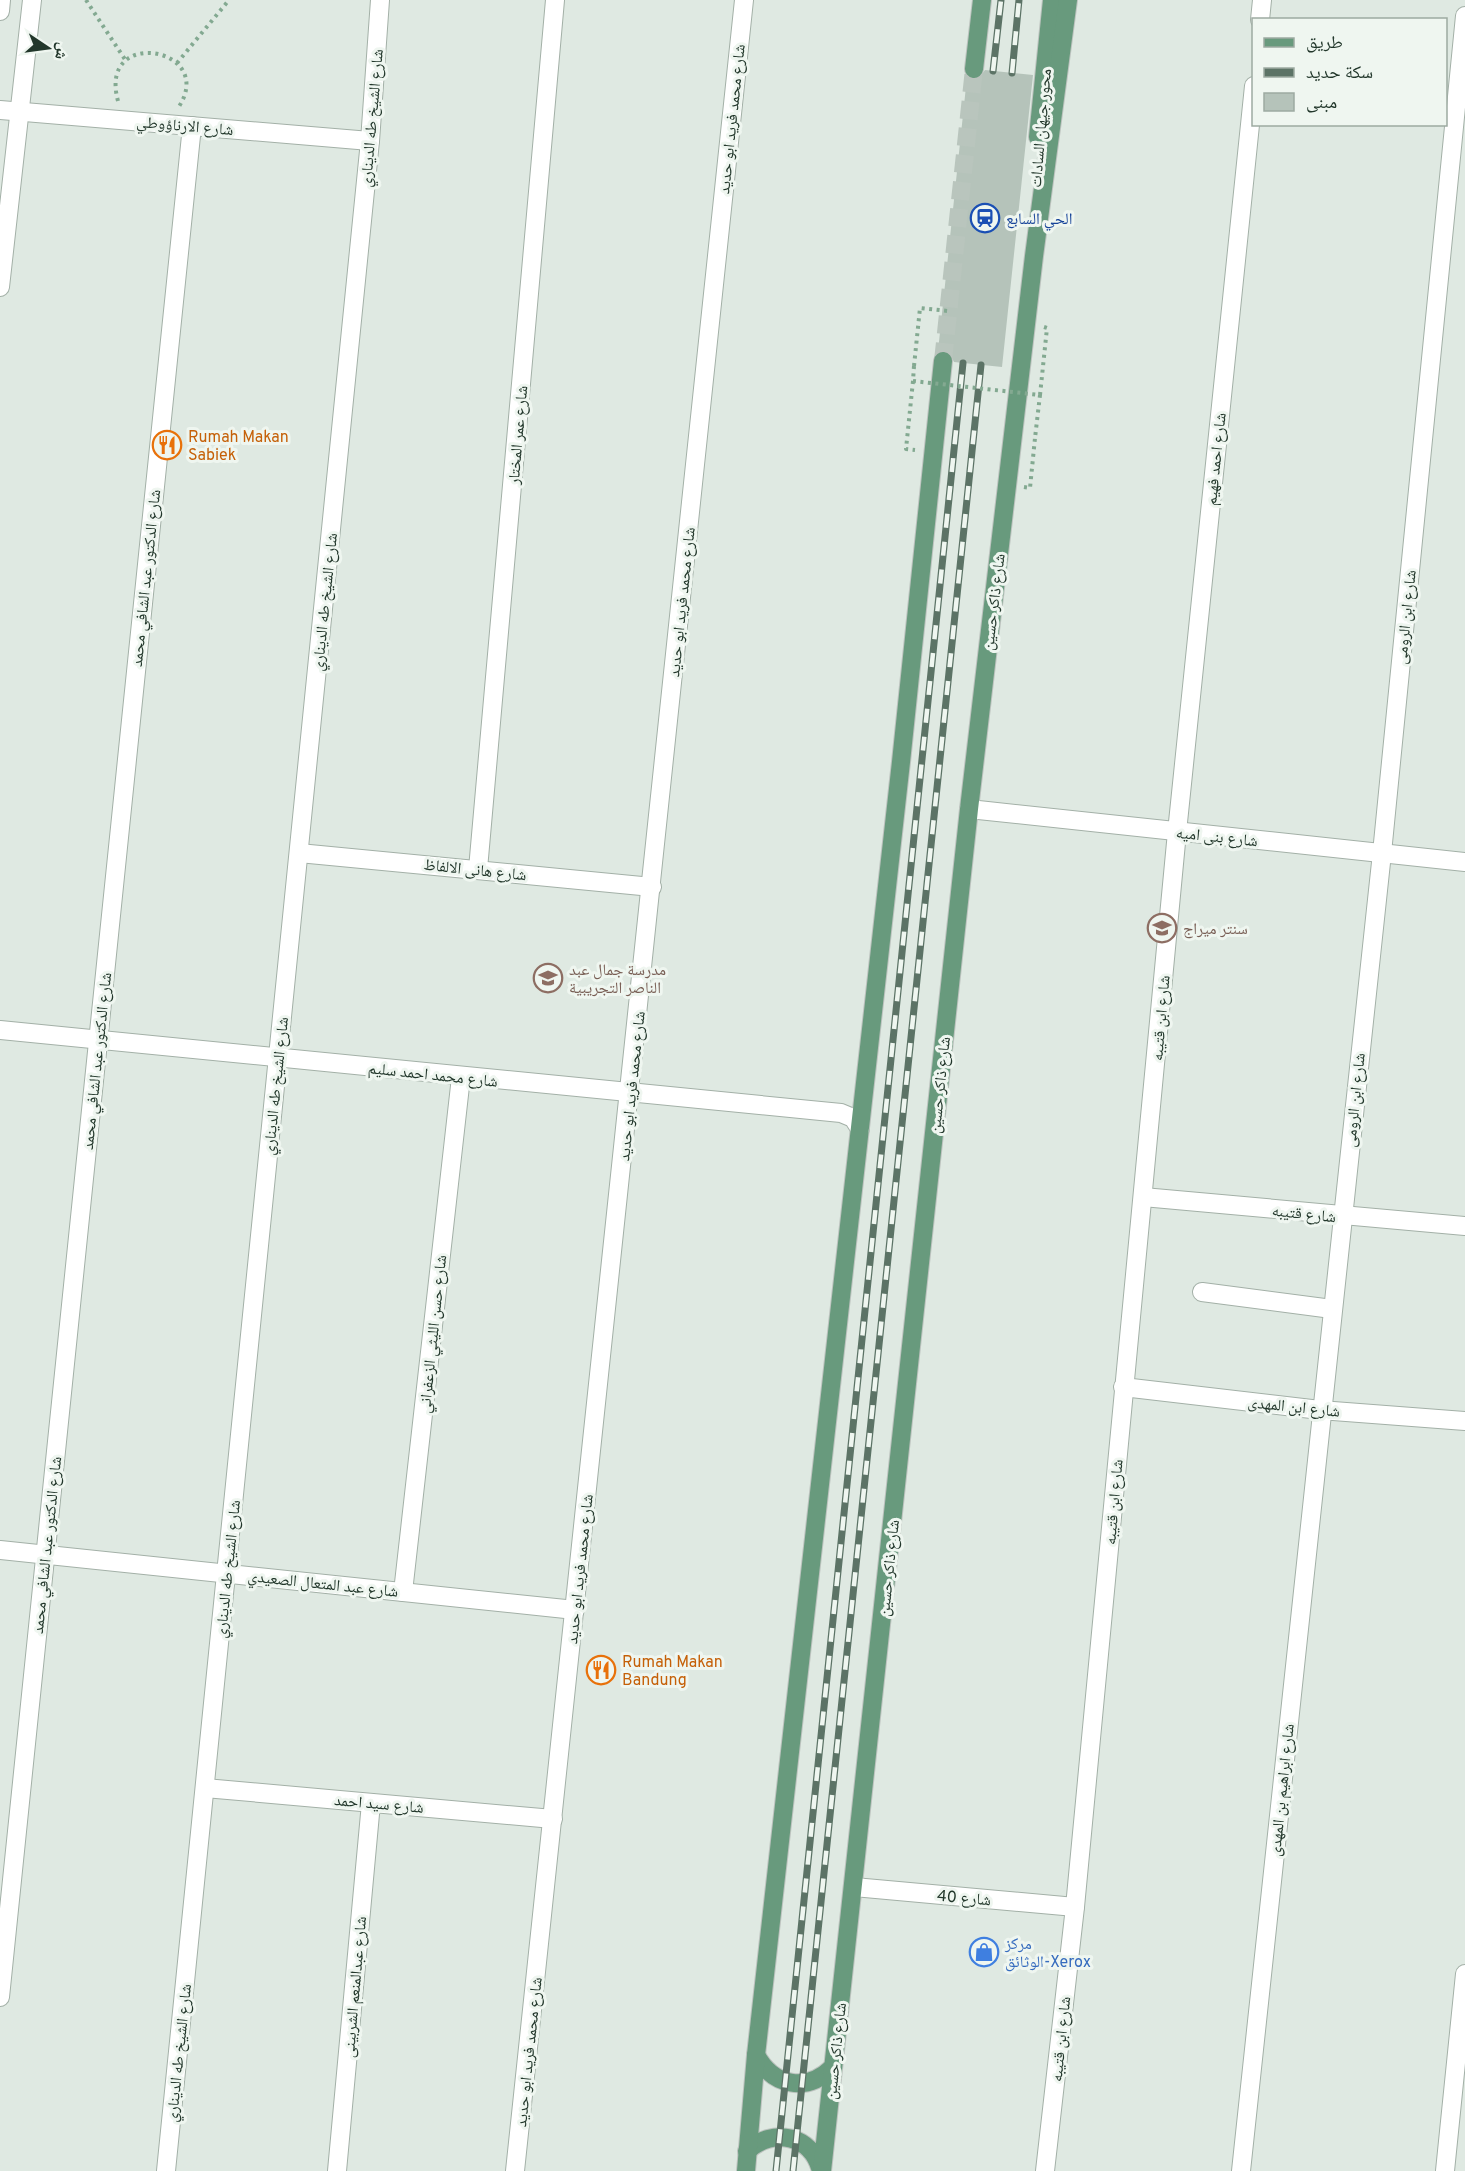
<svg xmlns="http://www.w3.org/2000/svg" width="1465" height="2171" font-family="Overpass,'Noto Naskh Arabic',sans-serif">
  <rect width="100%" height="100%" fill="#dfe9e2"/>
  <path fill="#b5c3ba" d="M985 70 1033 75 1002 367 954 362 949 352 938 351 967 77 978 79Z"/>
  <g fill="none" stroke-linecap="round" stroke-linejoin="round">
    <path stroke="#b9c5bd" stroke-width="18" stroke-dasharray="18 9" stroke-linecap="butt" d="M943 361 974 69"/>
    <g stroke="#a3b0a7" stroke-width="20">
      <g id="minor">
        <path d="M0 11 1 0"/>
        <path d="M1260 20 1262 0"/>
        <path d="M0 110 370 141"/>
        <path d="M0 287 32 0"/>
        <path d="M969 809 1465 862"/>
        <path d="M299 853 652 887"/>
        <path d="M478 869 555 0"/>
        <path d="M0 1030 841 1113 853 1118 860 1129"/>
        <path d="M1143 1197 1465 1226"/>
        <path d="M1202 1292 1332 1309"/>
        <path d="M1123 1387 1320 1410 1465 1421"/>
        <path d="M0 1550 575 1610"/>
        <path d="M403 1592 461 1077"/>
        <path d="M205 1788 553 1819"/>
        <path d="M854 1887 1075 1907"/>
        <path d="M0 1997 192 126"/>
        <path d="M166 2171 370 141 380 0"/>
        <path d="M337 2171 371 1803"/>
        <path d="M515 2171 744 0"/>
        <path d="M1045 2171 1075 1907 1177 832 1254 86"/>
        <path d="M1241 2171 1382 853 1465 16"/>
        <path d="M1445 2171 1465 1974"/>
      </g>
    </g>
    <g stroke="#bdc3bf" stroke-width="20">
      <g id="major">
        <path d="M974 69 982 0"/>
        <path d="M1038 137 1052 0"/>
        <path d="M756 2055C773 2086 806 2093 832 2068"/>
        <path d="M747 2151C773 2127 812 2135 821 2171"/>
        <path d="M746 2171 756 2055 901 762 943 361"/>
        <path d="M822 2171 969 809 1034 256 1068 0"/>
      </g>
    </g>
    <g stroke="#83a991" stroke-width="4" stroke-dasharray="3 4.5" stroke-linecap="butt">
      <path d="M86 0 126 61"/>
      <path d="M177 63 229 0"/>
      <path d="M118 101C97 25 219 48 178 108"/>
      <path d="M914 366 920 308 948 311"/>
      <path d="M913 381 906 449 915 450"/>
      <path d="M1040 395 1047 328 1044 327"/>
      <path d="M1024 487 1030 488 1035 438"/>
    </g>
    <use href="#minor" stroke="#fff" stroke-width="18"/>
    <use href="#major" stroke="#689a7d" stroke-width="18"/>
    <g stroke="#5c7366" stroke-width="7">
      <g id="rail">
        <path d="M993 71 1001 0"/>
        <path d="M1012 73 1019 0"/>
        <path d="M776 2171 963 363"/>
        <path d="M793 2171 981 365"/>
      </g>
    </g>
    <use href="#rail" stroke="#eff6f0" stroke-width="4.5" stroke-dasharray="14" stroke-linecap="butt"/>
    <path stroke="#83a991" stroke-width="4" stroke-dasharray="3 4.5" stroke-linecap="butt" d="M914 366 913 381 1040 395 1035 438"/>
  </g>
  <defs>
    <g id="station-ring" transform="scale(1.5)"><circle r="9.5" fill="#eff6f0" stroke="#1a4fb4" stroke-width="1.5"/><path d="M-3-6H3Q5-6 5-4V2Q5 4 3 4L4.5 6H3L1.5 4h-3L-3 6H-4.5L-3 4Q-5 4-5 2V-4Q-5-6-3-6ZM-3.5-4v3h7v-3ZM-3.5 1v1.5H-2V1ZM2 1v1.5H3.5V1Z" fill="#1a4fb4"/></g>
    <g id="restaurant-ring" transform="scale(1.5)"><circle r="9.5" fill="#eff6f0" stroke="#e8710a" stroke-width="1.5"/><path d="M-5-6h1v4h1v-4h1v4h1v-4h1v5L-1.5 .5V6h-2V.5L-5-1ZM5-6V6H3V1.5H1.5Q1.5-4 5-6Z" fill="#e8710a"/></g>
    <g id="school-ring" transform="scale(1.5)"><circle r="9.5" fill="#eff6f0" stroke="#8d6e63" stroke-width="1.5"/><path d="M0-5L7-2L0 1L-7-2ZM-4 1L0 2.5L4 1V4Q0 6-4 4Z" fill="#8d6e63"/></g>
    <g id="shop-ring" transform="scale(1.5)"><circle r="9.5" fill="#eff6f0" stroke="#3f7fe0" stroke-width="1.5"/><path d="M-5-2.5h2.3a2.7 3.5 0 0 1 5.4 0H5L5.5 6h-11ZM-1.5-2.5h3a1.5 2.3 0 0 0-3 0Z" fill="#3f7fe0"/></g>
  </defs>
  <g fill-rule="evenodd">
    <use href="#station-ring" x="985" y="218"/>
    <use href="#restaurant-ring" x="167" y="445"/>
    <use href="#school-ring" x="1162" y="928"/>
    <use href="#school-ring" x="548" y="978"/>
    <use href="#restaurant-ring" x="601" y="1670"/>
    <use href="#shop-ring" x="984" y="1952"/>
  </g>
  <g text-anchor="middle" stroke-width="6" stroke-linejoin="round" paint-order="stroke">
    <g font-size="16" fill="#22372b" stroke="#eff6f0">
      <text transform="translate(371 118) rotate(-85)" y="6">شارع الشيخ طه الديناري</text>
      <text transform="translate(731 119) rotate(-84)" y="6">شارع محمد فريد ابو حديد</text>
      <text transform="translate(185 125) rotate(5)" y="6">شارع الارناؤوطي</text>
      <text transform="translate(1040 128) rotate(-85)" y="6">محور جيهان السادات</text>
      <text transform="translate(517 435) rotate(-85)" y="6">شارع عمر المختار</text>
      <text transform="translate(1215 459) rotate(-84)" y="6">شارع احمد فهيم</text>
      <text transform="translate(145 578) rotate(-84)" y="6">شارع الدكتور عبد الشافي محمد</text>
      <text transform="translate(324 602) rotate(-84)" y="6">شارع الشيخ طه الديناري</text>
      <text transform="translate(681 602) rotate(-84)" y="6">شارع محمد فريد ابو حديد</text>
      <text transform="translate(993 602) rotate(-83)" y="6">شارع ذاكر حسين</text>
      <text transform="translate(1405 617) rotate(-84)" y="6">شارع ابن الرومى</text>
      <text transform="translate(1217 836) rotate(6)" y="6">شارع بنى اميه</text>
      <text transform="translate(475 869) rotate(6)" y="6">شارع هانى الالفاظ</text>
      <text transform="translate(1160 1018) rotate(-85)" y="6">شارع ابن قتيبه</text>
      <text transform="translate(96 1061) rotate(-84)" y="6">شارع الدكتور عبد الشافي محمد</text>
      <text transform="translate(433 1074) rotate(6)" y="6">شارع محمد احمد سليم</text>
      <text transform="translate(939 1085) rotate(-84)" y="6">شارع ذاكر حسين</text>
      <text transform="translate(275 1086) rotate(-84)" y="6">شارع الشيخ طه الديناري</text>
      <text transform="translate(631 1086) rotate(-84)" y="6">شارع محمد فريد ابو حديد</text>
      <text transform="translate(1354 1100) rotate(-84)" y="6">شارع ابن الرومى</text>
      <text transform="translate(1304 1213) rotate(6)" y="6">شارع قتيبه</text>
      <text transform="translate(432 1334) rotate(-84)" y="6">شارع حسن الليثي الزعفراني</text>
      <text transform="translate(1294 1406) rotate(6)" y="6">شارع ابن المهدى</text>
      <text transform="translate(1113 1502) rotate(-85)" y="6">شارع ابن قتيبه</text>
      <text transform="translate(46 1545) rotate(-84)" y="6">شارع الدكتور عبد الشافي محمد</text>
      <text transform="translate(888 1568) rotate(-84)" y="6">شارع ذاكر حسين</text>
      <text transform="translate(227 1569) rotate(-84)" y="6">شارع الشيخ طه الديناري</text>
      <text transform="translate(579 1569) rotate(-84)" y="6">شارع محمد فريد ابو حديد</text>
      <text transform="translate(323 1583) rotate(6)" y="6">شارع عبد المتعال الصعيدي</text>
      <text transform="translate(1281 1790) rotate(-84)" y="6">شارع ابراهيم بن المهدى</text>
      <text transform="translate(379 1803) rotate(5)" y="6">شارع سيد احمد</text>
      <text transform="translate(964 1897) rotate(5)" y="6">شارع 40</text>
      <text transform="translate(354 1987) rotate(-85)" y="6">شارع عبدالمنعم الشربينى</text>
      <text transform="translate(1060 2039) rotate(-84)" y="6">شارع ابن قتيبه</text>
      <text transform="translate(835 2051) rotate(-84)" y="6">شارع ذاكر حسين</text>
      <text transform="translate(528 2052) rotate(-84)" y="6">شارع محمد فريد ابو حديد</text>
      <text transform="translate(178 2053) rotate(-84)" y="6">شارع الشيخ طه الديناري</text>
    </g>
    <g font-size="16" fill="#164399" stroke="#eff6f0" text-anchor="start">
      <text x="1006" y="224">الحي السابع</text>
    </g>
    <g font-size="16" fill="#c56008" stroke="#eff6f0" text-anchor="start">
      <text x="188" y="442">Rumah Makan<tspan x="188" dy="18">Sabiek</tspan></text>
      <text x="622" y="1667">Rumah Makan<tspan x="622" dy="18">Bandung</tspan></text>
    </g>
    <g font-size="16" fill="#785e54" stroke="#eff6f0" text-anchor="start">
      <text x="1183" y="934">سنتر ميراج</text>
      <text x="569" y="975">مدرسة جمال عبد<tspan x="569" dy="18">الناصر التجريبية</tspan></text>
    </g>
    <g font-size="16" fill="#366cbe" stroke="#eff6f0" text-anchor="start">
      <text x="1005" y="1949">مركز<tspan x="1005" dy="18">الوثائق-Xerox</tspan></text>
    </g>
  </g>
  <rect x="1252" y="18" width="195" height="108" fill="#eff6f0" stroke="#9daaa1" stroke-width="1.5"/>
  <rect x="1264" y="38" width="30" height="9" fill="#689a7d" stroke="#9daaa1" stroke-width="1.5"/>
  <text x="1306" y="48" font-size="18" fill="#22372b">طريق</text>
  <rect x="1264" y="68" width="30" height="9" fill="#5c7366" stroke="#9daaa1" stroke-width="1.5"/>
  <text x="1306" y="78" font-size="18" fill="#22372b">سكة حديد</text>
  <rect x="1264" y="93" width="30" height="18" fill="#b5c3ba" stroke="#9daaa1" stroke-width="1.5"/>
  <text x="1306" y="108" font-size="18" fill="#22372b">مبنى</text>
  <g transform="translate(48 48) rotate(103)" stroke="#eff6f0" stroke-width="4.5" paint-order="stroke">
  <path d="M0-4.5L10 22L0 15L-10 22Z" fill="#22372b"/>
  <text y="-9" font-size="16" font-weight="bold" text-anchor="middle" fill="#22372b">ش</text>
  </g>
</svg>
